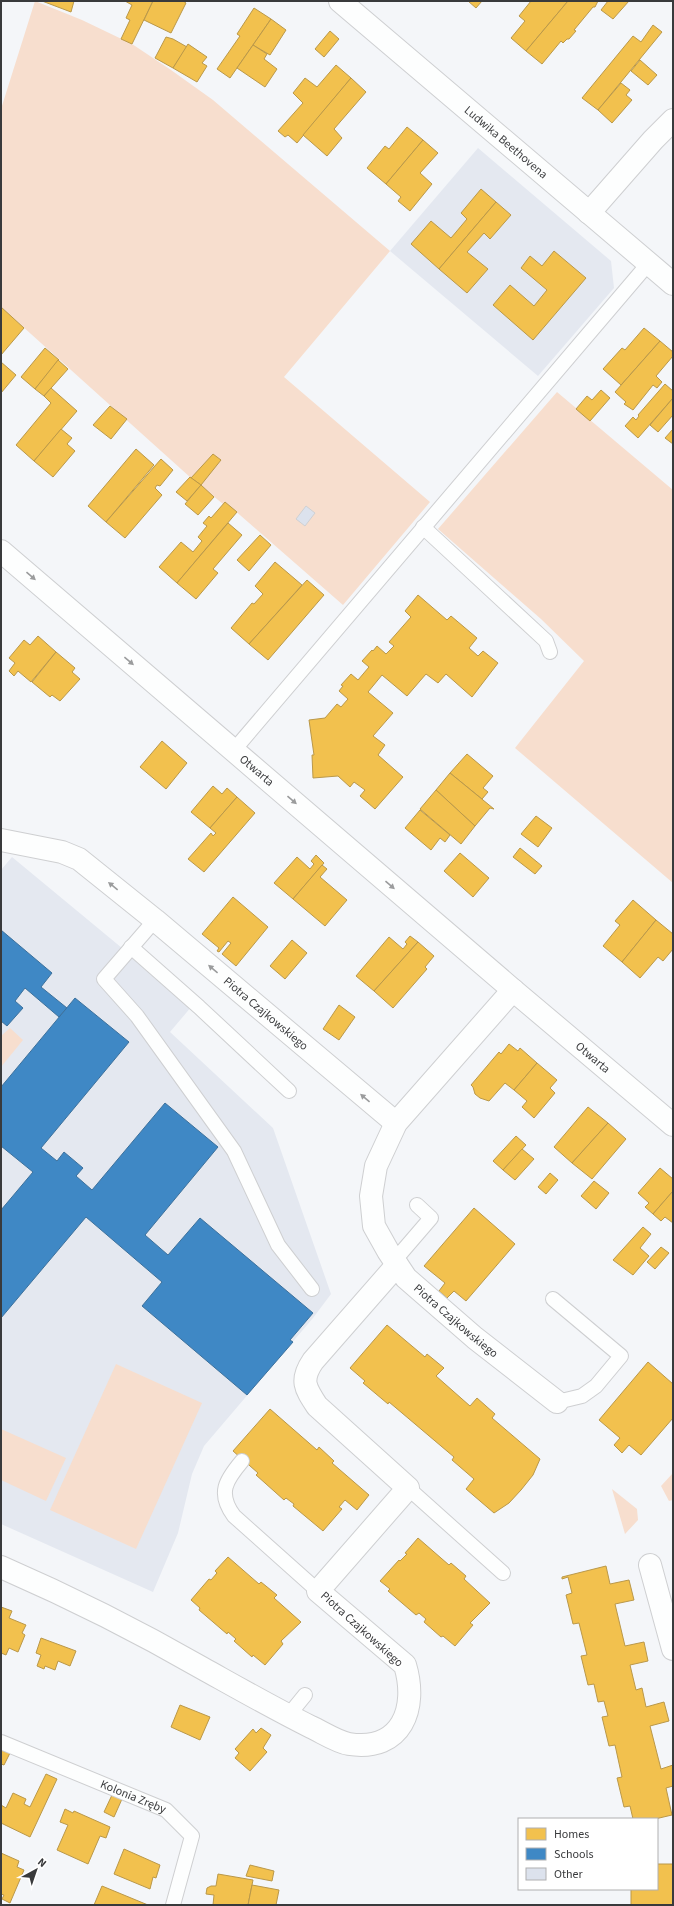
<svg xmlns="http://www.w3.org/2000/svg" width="674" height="1906" font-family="'Source Sans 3',sans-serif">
  <rect width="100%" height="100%" fill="#f4f6f9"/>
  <g fill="#e4e8f0">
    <path d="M478 148 611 261 614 288 538 376 390 251Z"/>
    <path d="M12 857 192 1006 170 1032 273 1128 331 1294 313 1318 204 1446 192 1474 178 1533 153 1592 1 1524V870Z"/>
  </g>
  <g fill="#f7dece">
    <path d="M35 1 82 20 132 44 171 70 213 100 390 251 284 377 430 502 343 605 225 502 223 504 191 478 1 307V109Z"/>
    <path d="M557 392 673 490V883L515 748 584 661 541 619 438 529Z"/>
    <path d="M10 1028 23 1040 1 1067V1036Z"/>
    <path d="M116 1364 202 1403 136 1549 50 1510Z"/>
    <path d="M1 1429 66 1458 46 1501 1 1480Z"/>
    <path d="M673 1473V1500L669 1501 661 1486Z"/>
    <path d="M612 1489 637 1509 638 1520 625 1534Z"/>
  </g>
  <g fill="#f2c14e" stroke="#ba9849">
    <path d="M42 1H74L71 12Z"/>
    <path d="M125 1H153L132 44 121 39 130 20 126 18 132 5Z"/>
    <path d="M153 1H183L186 3 171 33 144 20Z"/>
    <path d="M468 1H482L476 8Z"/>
    <path d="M531 1H568L526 51 511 38 525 21 519 16Z"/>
    <path d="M568 1H598L595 7H593L574 30 576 31 569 39H567L563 43 561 41 542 64 526 51Z"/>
    <path d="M608 1H629L613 19 601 10Z"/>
    <path d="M254 8 271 19 230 78 217 69 240 36 237 34Z"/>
    <path d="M271 19 286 30 270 55 253 45Z"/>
    <path d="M653 25 662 32 598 110 582 98 633 36 641 42Z"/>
    <path d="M330 31 339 39 324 57 315 49Z"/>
    <path d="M166 37 173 39 187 47 173 68 155 58Z"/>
    <path d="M188 44 207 57 202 63 207 66 197 82 173 68Z"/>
    <path d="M253 45 267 54 264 59 277 69 265 87 237 68Z"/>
    <path d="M640 60 657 75 648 85 631 71Z"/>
    <path d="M336 65 351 78 297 143 288 135 285 137 278 131 303 103 293 93 305 78 317 87Z"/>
    <path d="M351 78 366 92 334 129 342 138 327 156 303 135Z"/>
    <path d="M621 83 630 90 626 95 632 100 612 123 598 110Z"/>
    <path d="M407 127 423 140 386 184 367 168 385 146 389 149Z"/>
    <path d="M423 140 438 153 420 173 432 184 410 211 398 201 401 197 386 184Z"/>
    <path d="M481 189 496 202 439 269 411 244 431 221 451 238 467 219 461 213Z"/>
    <path d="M496 202 511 215 490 239 484 233 467 252 488 269 467 293 439 269Z"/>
    <path d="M554 251 586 278 533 340 493 305 510 285 534 306 547 290 521 268 530 256 542 266Z"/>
    <path d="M1 307 24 328 1 355Z"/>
    <path d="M644 328 660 341 621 385 603 369 622 348 625 350Z"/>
    <path d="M660 341 673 352V356L656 376 662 382 657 388 653 385 633 410 624 404 626 402 615 392Z"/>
    <path d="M45 348 59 360 35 389 21 377Z"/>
    <path d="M58 360 68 369 44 396 35 389Z"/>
    <path d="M1 362 16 375 1 393Z"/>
    <path d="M665 384 673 391V398L638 438 625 426 633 417 636 420 639 416 638 415Z"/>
    <path d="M51 388 77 411 34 461 16 445 51 403 44 396Z"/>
    <path d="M601 390 610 398 590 421 576 409 587 396 592 400Z"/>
    <path d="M673 398V415L658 432 650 425Z"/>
    <path d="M110 406 127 419 111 439 93 425Z"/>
    <path d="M61 429 72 438 67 444 75 451 53 477 34 461Z"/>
    <path d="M673 429V444L665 438Z"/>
    <path d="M136 449 154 465 106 522 88 506Z"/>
    <path d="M213 454 221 460 201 485 191 478Z"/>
    <path d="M161 459 173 470 160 486 157 485 155 488 162 495 125 538 106 522Z"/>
    <path d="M190 477 201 485 187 501 176 492Z"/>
    <path d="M201 485 214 497 198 515 185 504Z"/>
    <path d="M225 502 237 512 177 583 159 567 181 542 193 552 202 541 198 537 207 526 203 523 209 516 211 518Z"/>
    <path d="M228 523 242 535 213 569 218 573 196 599 177 583Z"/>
    <path d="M260 535 271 545 249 571 237 560Z"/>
    <path d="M275 562 302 585 249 644 231 628 252 603 254 604 263 594 255 586Z"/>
    <path d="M307 580 324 595 268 660 249 644Z"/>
    <path d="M418 595 447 620 451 616 477 638 469 648 478 656 483 651 498 663 472 697 446 674 438 683 426 674 407 696 382 675 368 692 393 713 373 736 385 745 378 755 403 777 375 809 360 796 365 790 354 782 350 787 338 776 313 778 312 755H314L309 720 325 718 337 704 341 707 348 699 339 691 343 686 341 685 351 674 358 680 369 667 362 661 372 650 373 651 377 646 386 654 394 646 389 642 411 617 405 611Z"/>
    <path d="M38 636 56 652 31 682 18 671 14 676 9 671 15 663 9 658 24 640 30 645Z"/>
    <path d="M56 652 75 668 72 672 80 679 60 701 52 695 50 697 32 682Z"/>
    <path d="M162 741 187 763 166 789 140 767Z"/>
    <path d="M467 754 493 776 483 788 488 792 482 799 450 773Z"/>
    <path d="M450 773 494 809 490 808 475 826 436 790Z"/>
    <path d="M213 786 222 794 227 788 237 797 210 828 191 812Z"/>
    <path d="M436 790 475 826 461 844 420 809Z"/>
    <path d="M237 797 255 813 204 872 188 859 211 833 213 836 216 833 210 828Z"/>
    <path d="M420 810 450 835 445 842 440 838 431 850 405 828Z"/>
    <path d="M536 816 552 828 538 847 521 834Z"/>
    <path d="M520 848 542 866 535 874 513 857Z"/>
    <path d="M460 853 489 878 473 897 444 871Z"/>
    <path d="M316 855 324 863 293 899 274 883 297 857 310 869 314 864 311 861Z"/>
    <path d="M322 865 327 869 320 877 347 900 325 926 293 899Z"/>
    <path d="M233 897 268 927 236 966 222 954 231 943 228 941 219 952 217 951 219 948 202 934Z"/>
    <path d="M633 900 656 920 622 962 603 946 620 925 615 921Z"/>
    <path d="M656 920 673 934V949L663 961 658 957 640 978 622 962Z"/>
    <path d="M410 936 418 942 374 991 356 976 389 937 403 949 407 944 405 942Z"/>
    <path d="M292 940 307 953 285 979 270 966Z"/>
    <path d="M418 942 434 956 425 967 427 969 393 1008 374 991Z"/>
    <path d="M339 1005 355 1017 339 1040 323 1029Z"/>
    <path d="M509 1044 518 1051 520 1048 537 1063 514 1090 505 1083 489 1101 480 1098 475 1094 473 1087 471 1085 499 1052 501 1054Z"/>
    <path d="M537 1063 557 1080 550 1088 555 1093 534 1118 522 1107 527 1101 514 1090Z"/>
    <path d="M588 1107 608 1123 572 1163 554 1147Z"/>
    <path d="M608 1123 626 1139 592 1179 572 1163Z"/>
    <path d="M516 1136 526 1145 503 1170 493 1161Z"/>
    <path d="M522 1149 534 1159 515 1180 503 1170Z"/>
    <path d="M660 1168 673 1179V1191L653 1214 645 1207 649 1203 638 1193Z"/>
    <path d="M550 1173 558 1180 546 1194 538 1187Z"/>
    <path d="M594 1181 609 1193 596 1209 581 1196Z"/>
    <path d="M673 1191V1223L665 1217 661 1221 653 1214Z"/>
    <path d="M474 1208 515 1244 466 1301 454 1291 447 1298 439 1291 445 1283 424 1266Z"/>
    <path d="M643 1227 651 1234 640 1248 649 1256 633 1275 613 1260Z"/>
    <path d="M661 1247 669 1253 655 1269 647 1262Z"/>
    <path d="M387 1325 425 1357 427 1354 444 1368 436 1376 470 1406 477 1398 495 1414 492 1418 540 1459 533 1475 521 1490 509 1503 494 1513 466 1489 474 1479 452 1460 454 1457 389 1402 388 1404 363 1383 365 1381 350 1368Z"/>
    <path d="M648 1362 673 1384V1418L641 1455 629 1445 622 1453 614 1445 620 1438 599 1420Z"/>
    <path d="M270 1409 317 1450 319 1447 334 1461 332 1463 369 1495 357 1510 345 1500 339 1507 342 1509 323 1531 293 1506 294 1504 286 1498 284 1500 256 1475 258 1473 233 1451Z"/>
    <path d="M418 1538 449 1565 451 1563 466 1576 464 1579 490 1603 470 1623 473 1625 455 1646 443 1636 441 1637 424 1622 426 1619 419 1613 416 1615 388 1591 390 1589 380 1581 399 1560 400 1561 407 1554 405 1553Z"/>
    <path d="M228 1557 259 1584 261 1582 277 1595 274 1598 301 1622 281 1641 283 1644 265 1665 253 1655 252 1657 234 1641 236 1639 228 1632 227 1634 199 1610 200 1608 191 1600 209 1579 211 1580 217 1573 215 1571Z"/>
    <path d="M606 1566 610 1584 629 1580 634 1600 615 1604 625 1646 644 1642 648 1661 630 1665 636 1690 642 1688 646 1707 664 1702 669 1721 650 1726 661 1769 673 1765V1786L666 1788 672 1815 655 1819H633L630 1806 624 1807 617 1778 622 1777 615 1745 609 1746 602 1717 608 1716 604 1701 598 1702 594 1684 588 1685 581 1656 587 1655 579 1623 573 1624 566 1595 572 1593 568 1577 562 1579V1577Z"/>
    <path d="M1 1607 12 1611 9 1618 26 1625 22 1633 25 1635 18 1652 9 1648 6 1655 1 1653Z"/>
    <path d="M41 1638 76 1651 70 1666 58 1661 55 1670 45 1666 44 1669 37 1666 41 1655 36 1653Z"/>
    <path d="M180 1705 210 1717 200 1740 171 1727Z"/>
    <path d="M261 1728 271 1735 263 1748 267 1752 250 1771 235 1758 239 1753 235 1749 253 1729 256 1733Z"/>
    <path d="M3 1747 11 1751 4 1765 1 1764V1751Z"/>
    <path d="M46 1774 57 1779 30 1837 1 1823V1805L6 1808 13 1793 26 1799 24 1804 30 1807Z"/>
    <path d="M112 1795 122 1799 114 1817 104 1812Z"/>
    <path d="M65 1809 73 1813 74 1811 110 1827 106 1838 100 1836 88 1864 57 1850 68 1825 60 1822Z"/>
    <path d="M124 1849 160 1865 156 1878 153 1877 150 1889 114 1874Z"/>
    <path d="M1 1853 19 1861 17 1867 24 1870 10 1903 2 1899 4 1895 1 1894Z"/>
    <path d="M657 1864H673V1905H631V1889H657Z"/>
    <path d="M250 1865 274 1871 272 1881 246 1876Z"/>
    <path d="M218 1874 253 1880 248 1905H213L214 1895 206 1894 207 1888 211 1886H216Z"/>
    <path d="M252 1885 279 1890 276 1905H248Z"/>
    <path d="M102 1886 148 1905H94Z"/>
  </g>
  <g fill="#3f88c5" stroke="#3d719c">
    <path d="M1 930 52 973 41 987 67 1008 59 1017 25 988 15 1001 23 1008 7 1026 1 1021Z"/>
    <path d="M75 998 129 1042 41 1148 57 1161 64 1152 83 1168 76 1176 92 1190 165 1103 218 1147 145 1235 168 1255 200 1218 313 1313 290 1340 293 1342 247 1395 142 1306 162 1282 86 1217 1 1318V1210L33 1172 1 1146V1087Z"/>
  </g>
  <path fill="#dce2ed" stroke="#cfd0d2" d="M306 506 315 513 305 526 296 519Z"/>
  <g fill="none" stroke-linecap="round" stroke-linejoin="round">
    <g stroke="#cecfd1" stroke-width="16">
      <g id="lane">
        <path d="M423 527 546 641 550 652"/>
        <path d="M234 750 648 264"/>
        <path d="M155 920 104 979 137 1016 234 1151 278 1245 312 1289"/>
        <path d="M131 947 199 1007 289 1091"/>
        <path d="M394 1261 431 1218 417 1205"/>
        <path d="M553 1299 621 1356 596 1386 582 1396 557 1402"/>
        <path d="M242 1461C226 1480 217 1493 234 1516L318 1591"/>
        <path d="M408 1488 503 1573"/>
        <path d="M288 1716 305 1695"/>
        <path id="s1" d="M1 1742 166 1810 192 1836 173 1905"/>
      </g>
    </g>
    <g stroke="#cecfd1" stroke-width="24">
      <g id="street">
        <path d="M589 213 653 140 673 120"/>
        <path id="s2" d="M1 551 513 990 673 1125"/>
        <path id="s3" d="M1 840 62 852 79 859 155 920 396 1123"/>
        <path id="s4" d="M513 990 396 1123 376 1166 371 1196 374 1226 388 1251 406 1278 475 1338 557 1402"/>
        <path d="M650 1565 673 1649"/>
        <path d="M1 1567C70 1597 136 1630 202 1668 238 1688 273 1708 311 1727 322 1732 337 1742 349 1744 402 1752 418 1708 405 1665L318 1591 408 1488 317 1406C305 1388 300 1380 313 1361L397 1265"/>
      </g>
    </g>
    <g stroke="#cecfd1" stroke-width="24">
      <g id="secondary">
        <path id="s5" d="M340 1 673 284"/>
      </g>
    </g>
    <use href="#lane" stroke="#fdfefe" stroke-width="14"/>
    <use href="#street" stroke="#fdfefe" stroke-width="22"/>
    <use href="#secondary" stroke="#fdfefe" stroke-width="22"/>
  </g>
  <defs><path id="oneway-solid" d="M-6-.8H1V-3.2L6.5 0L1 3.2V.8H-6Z"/></defs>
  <g fill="#9b9c9d">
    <use href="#oneway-solid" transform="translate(31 576) rotate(41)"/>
    <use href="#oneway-solid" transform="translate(129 661) rotate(40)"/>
    <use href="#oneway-solid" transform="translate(292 800) rotate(41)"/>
    <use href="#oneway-solid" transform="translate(390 885) rotate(41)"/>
    <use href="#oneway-solid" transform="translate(113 886) rotate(-141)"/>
    <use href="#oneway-solid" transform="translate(213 969) rotate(-140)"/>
    <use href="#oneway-solid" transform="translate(365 1098) rotate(-140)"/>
  </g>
  <g text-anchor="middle" stroke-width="4" stroke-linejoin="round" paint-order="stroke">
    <g font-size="12" fill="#393a3c" stroke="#fff">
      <text dy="4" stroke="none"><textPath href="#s5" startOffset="218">Ludwika Beethovena</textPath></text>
      <text dy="4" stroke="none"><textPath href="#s2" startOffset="337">Otwarta</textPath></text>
      <text dy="4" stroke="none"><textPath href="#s3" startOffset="323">Piotra Czajkowskiego</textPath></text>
      <text dy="4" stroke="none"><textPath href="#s2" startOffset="779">Otwarta</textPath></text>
      <text dy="4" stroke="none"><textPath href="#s4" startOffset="412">Piotra Czajkowskiego</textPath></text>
      <text transform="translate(362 1629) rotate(42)" y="4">Piotra Czajkowskiego</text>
      <text dy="4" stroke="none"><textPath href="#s1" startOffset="143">Kolonia Zręby</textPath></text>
    </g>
  </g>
  <rect width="674" height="1906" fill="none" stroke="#393a3c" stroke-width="4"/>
  <rect x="518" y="1818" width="140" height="72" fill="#ffffff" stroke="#b0b0b1"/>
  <rect x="526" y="1828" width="20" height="12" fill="#f2c14e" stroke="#b0b0b1"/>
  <text x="554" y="1838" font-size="12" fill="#393a3c">Homes</text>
  <rect x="526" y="1848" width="20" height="12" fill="#3f88c5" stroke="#b0b0b1"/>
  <text x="554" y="1858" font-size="12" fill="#393a3c">Schools</text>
  <rect x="526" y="1868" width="20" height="12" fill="#dce2ed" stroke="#b0b0b1"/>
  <text x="554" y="1878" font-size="12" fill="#393a3c">Other</text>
  <g transform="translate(36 1870) rotate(40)" stroke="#ffffff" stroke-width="3" paint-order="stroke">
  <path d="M0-3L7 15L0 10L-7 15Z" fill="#393a3c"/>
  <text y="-6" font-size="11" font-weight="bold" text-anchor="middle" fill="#393a3c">N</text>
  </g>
</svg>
